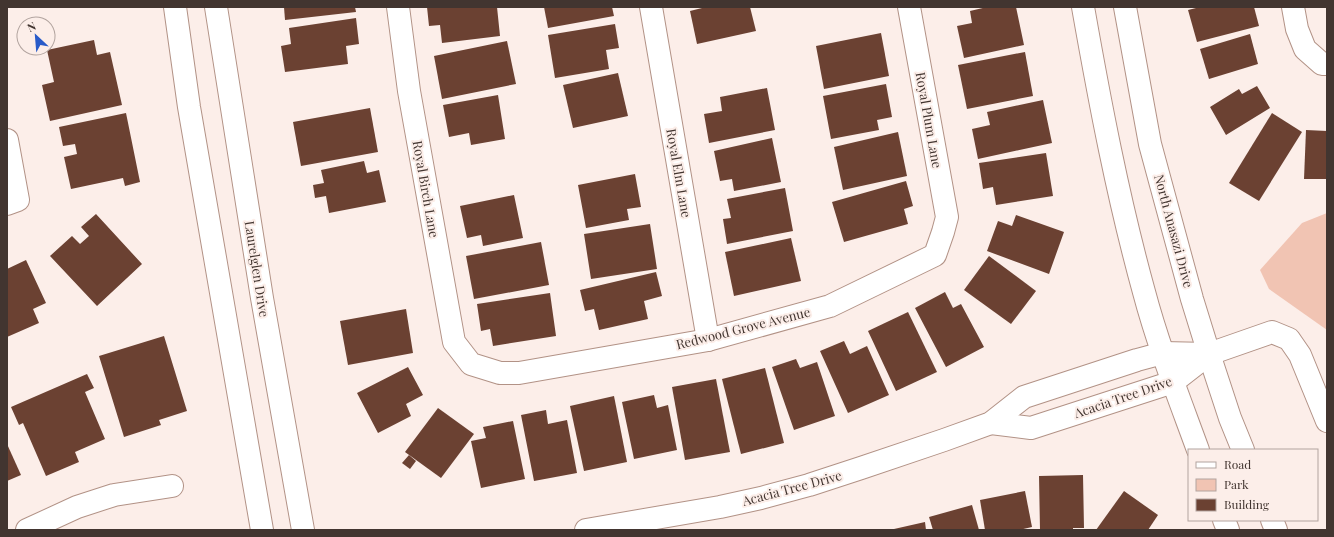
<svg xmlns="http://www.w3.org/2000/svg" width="1334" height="537" font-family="'Playfair Display',serif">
  <rect width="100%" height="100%" fill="#fceee9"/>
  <path fill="#f1c4b3" d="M1327 213V330L1269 289 1260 270 1302 223Z"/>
  <g fill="#6b4132">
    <path d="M284 7H355L356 12 285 20Z"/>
    <path d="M427 7H497L500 36 442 43 440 25 429 26Z"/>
    <path d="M544 7H612L614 16 548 28Z"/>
    <path d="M706 7H750L756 31 697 44 690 11Z"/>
    <path d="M987 7H1016L1024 45 964 58 957 26 972 23 970 11Z"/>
    <path d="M1200 7H1254L1259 26 1197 42 1188 10Z"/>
    <path d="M356 18 359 44 346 46 348 64 285 72 281 46 291 44 289 28Z"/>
    <path d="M615 24 619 48 606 50 609 69 555 78 548 35Z"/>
    <path d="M881 33 889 76 824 89 816 46Z"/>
    <path d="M1250 34 1258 64 1209 79 1200 49Z"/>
    <path d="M94 40 97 55 110 52 122 105 50 121 42 85 54 82 47 50Z"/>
    <path d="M507 41 516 84 442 99 434 56Z"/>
    <path d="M1025 52 1033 96 967 109 958 65Z"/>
    <path d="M618 73 628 116 573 128 563 85Z"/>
    <path d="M886 84 892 117 877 120 879 130 831 139 823 96Z"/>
    <path d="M1257 86 1270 108 1226 135 1210 107 1239 89 1242 94Z"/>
    <path d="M767 88 775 130 709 143 704 114 722 111 720 97Z"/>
    <path d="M498 95 505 139 471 145 469 133 449 137 443 105Z"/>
    <path d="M1043 100 1052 143 978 159 972 129 990 125 987 112Z"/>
    <path d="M370 108 378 152 301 166 293 122Z"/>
    <path d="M126 113 140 182 125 186 123 178 71 189 64 157 77 154 75 144 63 146 59 127Z"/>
    <path d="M1272 113 1302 132 1259 201 1229 183Z"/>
    <path d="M1306 130 1327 131V179H1304Z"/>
    <path d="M898 132 907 176 843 190 834 147Z"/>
    <path d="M772 138 781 182 734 191 732 179 720 181 714 151Z"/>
    <path d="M1046 153 1053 196 996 205 993 187 983 189 979 163Z"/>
    <path d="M364 161 367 173 379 170 386 202 329 213 326 196 315 198 313 185 324 183 321 170Z"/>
    <path d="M635 174 641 207 627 209 629 220 586 228 578 185Z"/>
    <path d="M906 181 913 206 904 209 908 224 844 242 832 202Z"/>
    <path d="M785 188 793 231 727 244 723 219 731 218 727 199Z"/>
    <path d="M514 195 523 238 483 246 481 235 467 238 460 206Z"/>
    <path d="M96 214 142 264 97 306 50 256 72 236 80 244 89 236 81 227Z"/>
    <path d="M1016 215 1064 232 1049 274 987 251 998 221 1012 226Z"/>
    <path d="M650 224 657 269 591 279 584 234Z"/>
    <path d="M791 238 801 281 734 296 725 252Z"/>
    <path d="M541 242 549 285 474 299 466 256Z"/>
    <path d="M989 256 1036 291 1011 324 964 290Z"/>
    <path d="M26 260 46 303 33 309 39 323 7 337V269Z"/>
    <path d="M656 272 662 296 644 301 648 319 599 330 594 309 585 311 580 290Z"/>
    <path d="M945 292 953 308 961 304 984 347 946 367 915 308Z"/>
    <path d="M550 293 556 336 493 346 490 329 481 331 477 304Z"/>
    <path d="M406 309 413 353 348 365 340 321Z"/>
    <path d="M908 312 937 372 896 391 868 331Z"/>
    <path d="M164 336 187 411 159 420 161 425 124 437 99 356Z"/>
    <path d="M844 341 850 354 867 346 889 395 848 413 820 351Z"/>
    <path d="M796 359 800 368 817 362 835 416 794 430 772 367Z"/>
    <path d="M408 367 423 395 406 404 411 416 378 433 357 393Z"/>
    <path d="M765 368 784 443 741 454 722 379Z"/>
    <path d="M87 374 94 388 85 392 105 439 75 452 79 462 46 476 23 423 19 425 11 407Z"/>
    <path d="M716 379 730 452 685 460 672 387Z"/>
    <path d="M654 395 657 408 668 405 677 450 634 459 622 402Z"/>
    <path d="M614 396 627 462 584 471 570 406Z"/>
    <path d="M438 408 474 434 441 478 405 452Z"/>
    <path d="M546 410 548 424 567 420 577 473 534 481 521 415Z"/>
    <path d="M513 421 525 479 481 488 471 441 486 438 483 427Z"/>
    <path d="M7 444 21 475 7 481Z"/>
    <path d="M409 455 416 461 410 469 402 463Z"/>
    <path d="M1083 475 1084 528H1073V530H1040L1039 476Z"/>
    <path d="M1025 491 1032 527 1019 530H985L980 500Z"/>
    <path d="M1124 491 1158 515 1148 530H1096Z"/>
    <path d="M972 505 979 530H933L929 517Z"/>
    <path d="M925 522 926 530H894V529Z"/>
  </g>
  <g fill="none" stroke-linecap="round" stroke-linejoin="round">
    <g stroke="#b29286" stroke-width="24">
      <g id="minor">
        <path d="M175 7 189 107 262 530"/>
        <path d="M216 7 262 298 303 530"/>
        <path d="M398 7 409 91 454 342 471 364 500 373H519L708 340 830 306 935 255 943 232 947 217 909 7"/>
        <path d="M651 7 708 340"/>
        <path d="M1293 7 1297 29 1305 49 1322 64H1327"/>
        <path d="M7 140 18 200 7 204"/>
        <path d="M991 423 1031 428 1173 382 1209 354 1272 332 1289 339 1300 355 1327 421"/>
        <path d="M27 530 77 507 114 495 172 486"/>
        <path d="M586 530 720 507 761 498 809 485 861 468 944 440 991 423 1024 397 1137 360 1163 353 1209 354"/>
      </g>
    </g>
    <g stroke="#b29286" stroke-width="24">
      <g id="major">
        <path d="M1083 7C1100 103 1118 198 1144 292 1158 345 1179 398 1198 450"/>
        <path d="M1125 7 1150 144 1192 299 1209 354 1230 418 1243 450"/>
        <path d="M1224 520 1228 530"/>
        <path d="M1272 520 1276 530"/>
      </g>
    </g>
    <use href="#minor" stroke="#fff" stroke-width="22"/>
    <use href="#major" stroke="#fff" stroke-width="22"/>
  </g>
  <g text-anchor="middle" stroke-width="4" stroke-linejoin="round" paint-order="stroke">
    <g font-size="13" fill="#423530" stroke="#fceee9">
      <text transform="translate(929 120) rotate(80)" y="5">Royal Plum Lane</text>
      <text transform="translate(679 173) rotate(80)" y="5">Royal Elm Lane</text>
      <text transform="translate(426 189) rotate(80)" y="5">Royal Birch Lane</text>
      <text transform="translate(1174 231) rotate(75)" y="5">North Anasazi Drive</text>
      <text transform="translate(257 269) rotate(81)" y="5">Laurelglen Drive</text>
      <text transform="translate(743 328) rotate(-14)" y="5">Redwood Grove Avenue</text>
      <text transform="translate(1123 397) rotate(-19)" y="5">Acacia Tree Drive</text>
      <text transform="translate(792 488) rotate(-15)" y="5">Acacia Tree Drive</text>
    </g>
  </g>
  <rect width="1334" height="537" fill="none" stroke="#423530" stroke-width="16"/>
  <rect x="1188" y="449" width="130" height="72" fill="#fceee9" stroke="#b2a49f"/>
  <rect x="1196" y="462" width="20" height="6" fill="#ffffff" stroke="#b2a49f"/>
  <text x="1224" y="469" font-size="12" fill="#423530">Road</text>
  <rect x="1196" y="479" width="20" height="12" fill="#f1c4b3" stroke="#b2a49f"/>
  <text x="1224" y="489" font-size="12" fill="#423530">Park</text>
  <rect x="1196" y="499" width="20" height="12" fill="#6b4132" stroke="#b2a49f"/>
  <text x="1224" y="509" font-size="12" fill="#423530">Building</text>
  <g transform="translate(36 36) rotate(334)"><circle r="19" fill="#fceee9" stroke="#b2a49f"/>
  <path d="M0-3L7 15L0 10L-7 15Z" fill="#295bc9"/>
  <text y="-6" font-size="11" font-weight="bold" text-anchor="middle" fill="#423530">N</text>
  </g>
</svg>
